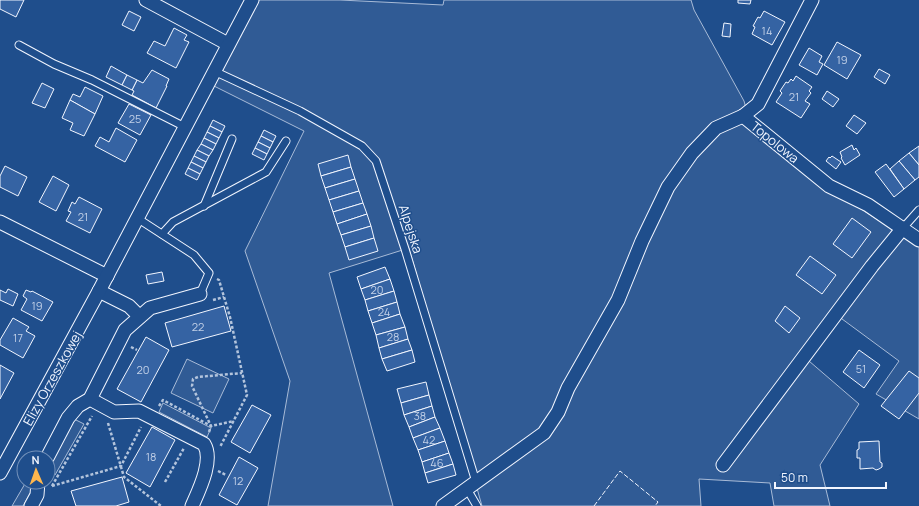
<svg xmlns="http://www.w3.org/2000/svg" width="919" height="506" font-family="Manrope,sans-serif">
  <rect width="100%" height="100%" fill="#1f4e8c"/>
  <g fill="#305b95" stroke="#a8bbd7">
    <path d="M259 0H340L443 5 444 0H691L694 10 744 101 747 112 853 204 919 246V419L876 394 899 361 838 316 809 361 859 404 820 465 830 506H774L770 483 699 479 701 506H482L409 248 329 273 393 506H268L290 381 245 251 304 131 214 86Z"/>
    <path d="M187 359 229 379 213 413 171 393Z"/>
    <path d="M163 403 211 428 207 437 159 412Z"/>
    <path d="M74 419 84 424 55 475 48 471V465Z"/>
    <path d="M26 482H31L35 484 23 506H12Z"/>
  </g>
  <g fill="#3563a3" stroke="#f2f6ff">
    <path d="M0 0H24L16 17 0 9Z"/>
    <path d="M738 0H751L750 4 738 3Z"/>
    <path d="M129 11 141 17 134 31 122 25Z"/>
    <path d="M764 11 785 22 772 45 752 34 755 27 753 26 758 17 760 18Z"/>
    <path d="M724 23 731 24 730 37 722 36Z"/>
    <path d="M174 28 187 35 184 40 189 42 176 68 147 53 154 41 165 46Z"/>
    <path d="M837 42 861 55 847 79 824 65Z"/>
    <path d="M809 48 822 56 819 62 823 64 817 75 799 65Z"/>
    <path d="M111 66 127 75 122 85 106 77Z"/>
    <path d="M879 69 890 75 885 84 874 77Z"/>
    <path d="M152 70 169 79 166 86H167L156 108 132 95 134 91 132 90 137 80 143 83Z"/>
    <path d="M127 75 137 80 132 90 122 85Z"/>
    <path d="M796 76 812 87 809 91 811 93 805 101 810 104 801 118 776 102 782 93 780 91 786 82 788 83 791 79 793 81Z"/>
    <path d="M42 83 54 89 45 108 32 103Z"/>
    <path d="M85 87 103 96 95 114 70 100 73 94 80 97Z"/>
    <path d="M827 91 839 99 833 107 822 99Z"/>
    <path d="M70 100 95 114 84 136 70 130 73 123 62 118Z"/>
    <path d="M129 104 151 115 140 135 118 123Z"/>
    <path d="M854 115 866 123 857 134 846 126Z"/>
    <path d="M213 120 225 126 222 132 210 126Z"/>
    <path d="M210 126 222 132 219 138 207 132Z"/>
    <path d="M116 128 137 140 125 162 95 146 100 137 109 142Z"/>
    <path d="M264 130 276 136 273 142 261 136Z"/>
    <path d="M207 132 219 138 216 144 204 138Z"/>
    <path d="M261 136 273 142 270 148 258 142Z"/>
    <path d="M204 138 216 144 213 150 201 144Z"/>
    <path d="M258 142 270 148 267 154 255 148Z"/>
    <path d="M201 144 213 150 209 156 197 150Z"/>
    <path d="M852 145 854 150 856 148 860 155 845 165 841 158 842 157 840 152Z"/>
    <path d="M919 146V165L909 153Z"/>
    <path d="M255 148 267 154 264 160 252 154Z"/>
    <path d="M197 150 209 156 206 162 194 156Z"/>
    <path d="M909 153 919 165V177L915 180 899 161Z"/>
    <path d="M348 155 351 167 321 176 318 164Z"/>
    <path d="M194 156 206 162 203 168 191 162Z"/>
    <path d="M832 156 841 162 836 169 826 161 829 157 830 158Z"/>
    <path d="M899 161 915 180 904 189 890 169Z"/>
    <path d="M191 162 203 168 200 174 188 168Z"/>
    <path d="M886 164 904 189 894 197 875 172Z"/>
    <path d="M5 166 27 177 18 196 0 187V176Z"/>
    <path d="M351 167 355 179 325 188 321 176Z"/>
    <path d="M188 168 200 174 197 180 185 174Z"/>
    <path d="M53 176 69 185 56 211 39 202Z"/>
    <path d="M355 179 359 191 329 200 325 188Z"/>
    <path d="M359 191 363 203 333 212 329 200Z"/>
    <path d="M79 197 102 209 90 233 66 221 71 212 68 211 72 202 75 204Z"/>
    <path d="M363 203 367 214 337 224 333 212Z"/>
    <path d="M367 214 371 226 341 235 337 224Z"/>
    <path d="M852 218 871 232 852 258 833 244Z"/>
    <path d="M371 226 374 238 345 247 341 235Z"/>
    <path d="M374 238 378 251 349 260 345 247Z"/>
    <path d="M810 256 836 275 822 294 796 275Z"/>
    <path d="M385 267 390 279 361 289 357 277Z"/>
    <path d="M162 272 164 281 148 284 146 275Z"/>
    <path d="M390 279 394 291 365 300 361 289Z"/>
    <path d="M8 289 18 294 13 306 0 300V290L6 293Z"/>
    <path d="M26 290 31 292 32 291 53 302 42 321 21 310 27 299 23 296Z"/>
    <path d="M394 291 397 302 368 311 365 300Z"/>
    <path d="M397 302 400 314 372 323 368 311Z"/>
    <path d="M224 306 231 331 172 347 165 323Z"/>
    <path d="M785 306 800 318 789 333 775 321Z"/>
    <path d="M400 314 405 327 376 335 372 323Z"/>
    <path d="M13 318 29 327 26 331 35 336 23 358 0 345V340Z"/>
    <path d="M405 327 408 339 379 348 376 335Z"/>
    <path d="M146 337 169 350 141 402 117 389Z"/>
    <path d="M408 339 412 350 382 359 379 348Z"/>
    <path d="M412 350 415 362 387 371 382 359Z"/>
    <path d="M859 350 880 365 864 388 843 372Z"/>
    <path d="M0 365 14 373 0 399Z"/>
    <path d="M909 371 919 378V393L899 419 881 406Z"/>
    <path d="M426 382 429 395 401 403 397 389Z"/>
    <path d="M429 395 432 406 404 415 401 403Z"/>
    <path d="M252 405 271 415 250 453 231 442Z"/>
    <path d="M432 406 435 417 409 427 404 415Z"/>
    <path d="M435 417 440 428 413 438 409 427Z"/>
    <path d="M152 427 175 440 150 487 126 473Z"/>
    <path d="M440 428 445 441 418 450 413 438Z"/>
    <path d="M445 441 449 453 422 462 418 450Z"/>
    <path d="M879 441 880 462 882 463V467L879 469 876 470 873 468 860 469V458H857V450L859 449V442Z"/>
    <path d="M449 453 453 464 425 473 422 462Z"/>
    <path d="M239 457 258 468 237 505 219 495Z"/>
    <path d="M453 464 456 475 428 483 425 473Z"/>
    <path d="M122 477 129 502 116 506H76L71 491Z"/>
  </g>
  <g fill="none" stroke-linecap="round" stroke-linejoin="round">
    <g stroke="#f2f6ff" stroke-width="9">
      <g id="lane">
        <path d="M19 45 54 64 92 80 185 127"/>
        <path d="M214 71 300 111 362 146 376 161 405 249 476 482"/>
        <path d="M204 206 232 139"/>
        <path d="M137 218 194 255 209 273 200 294"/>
        <path d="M903 228 919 210"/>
        <path d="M162 234 173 222 266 172 286 141"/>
        <path d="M467 489 477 506"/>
      </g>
    </g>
    <g stroke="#f2f6ff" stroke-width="15">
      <g id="street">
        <path d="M146 0 228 44"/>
        <path d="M743 116 829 186 868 205 919 240"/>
        <path d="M0 222 107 276"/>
        <path d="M99 291 129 306 139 316"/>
        <path d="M90 399 114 412 139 411 204 444C214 460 199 490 192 506"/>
        <path d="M47 458 68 418 78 406 90 399 125 330 150 308 200 294"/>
        <path d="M723 465 872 266 903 228"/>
        <path d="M0 473 99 291 252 0"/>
        <path d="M31 506 37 495 38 482"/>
        <path d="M443 506 544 433 558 412 568 388 618 300 642 241 668 187 692 153 716 128 743 116 758 104 812 0"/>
      </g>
    </g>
    <g stroke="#b3c4dc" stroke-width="2.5" stroke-dasharray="3 2" stroke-linecap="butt">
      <path d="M217 279 219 280 230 317 247 395 220 447"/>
      <path d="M213 300 224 297"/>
      <path d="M131 347 137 350"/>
      <path d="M159 406 163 400 211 426 234 421"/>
      <path d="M108 423 124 477 161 506"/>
      <path d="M209 432 211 426 192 386 193 379 198 377 242 373"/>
      <path d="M218 471 226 475"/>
      <path d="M165 482 184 448"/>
      <path d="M52 486 92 416"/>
      <path d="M52 486 121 466 141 427"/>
    </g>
    <use href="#lane" stroke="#1f4e8c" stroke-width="7"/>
    <use href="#street" stroke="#1f4e8c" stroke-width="13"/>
    <path stroke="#f2f6ff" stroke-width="1" stroke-dasharray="5 2" stroke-linecap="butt" d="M594 506 620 471 658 502 655 506"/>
  </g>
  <g text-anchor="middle" stroke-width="3" stroke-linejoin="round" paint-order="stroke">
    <g font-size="11" fill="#c3d1e8">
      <text x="767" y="35">14</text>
      <text x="842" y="64">19</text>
      <text x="794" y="101">21</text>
      <text x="135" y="123">25</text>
      <text x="83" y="221">21</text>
      <text x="377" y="294">20</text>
      <text x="37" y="310">19</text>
      <text x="384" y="316">24</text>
      <text x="198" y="331">22</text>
      <text x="393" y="341">28</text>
      <text x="18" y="342">17</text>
      <text x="861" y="373">51</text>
      <text x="143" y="374">20</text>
      <text x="420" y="420">38</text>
      <text x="429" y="444">42</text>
      <text x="151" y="461">18</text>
      <text x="437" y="467">46</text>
      <text x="238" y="485">12</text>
    </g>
    <g font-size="13" fill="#f2f6ff" stroke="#1f4e8c">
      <text transform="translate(775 142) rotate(39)" y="5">Topolowa</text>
      <text transform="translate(411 229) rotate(72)" y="5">Alpejska</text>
      <text transform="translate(52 378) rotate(-61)" y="5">Elizy Orzeszkowej</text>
    </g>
  </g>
  <g transform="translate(36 470) rotate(358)"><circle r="19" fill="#1f4e8c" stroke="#7391ba"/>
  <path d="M0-3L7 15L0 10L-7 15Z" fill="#ffb74d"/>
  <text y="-6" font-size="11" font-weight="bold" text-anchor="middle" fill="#f2f6ff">N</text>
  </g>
  <path d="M775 482v6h111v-6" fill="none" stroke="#f2f6ff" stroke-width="2"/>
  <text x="781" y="482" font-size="12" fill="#f2f6ff" stroke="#1f4e8c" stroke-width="3" paint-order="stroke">50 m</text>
</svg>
